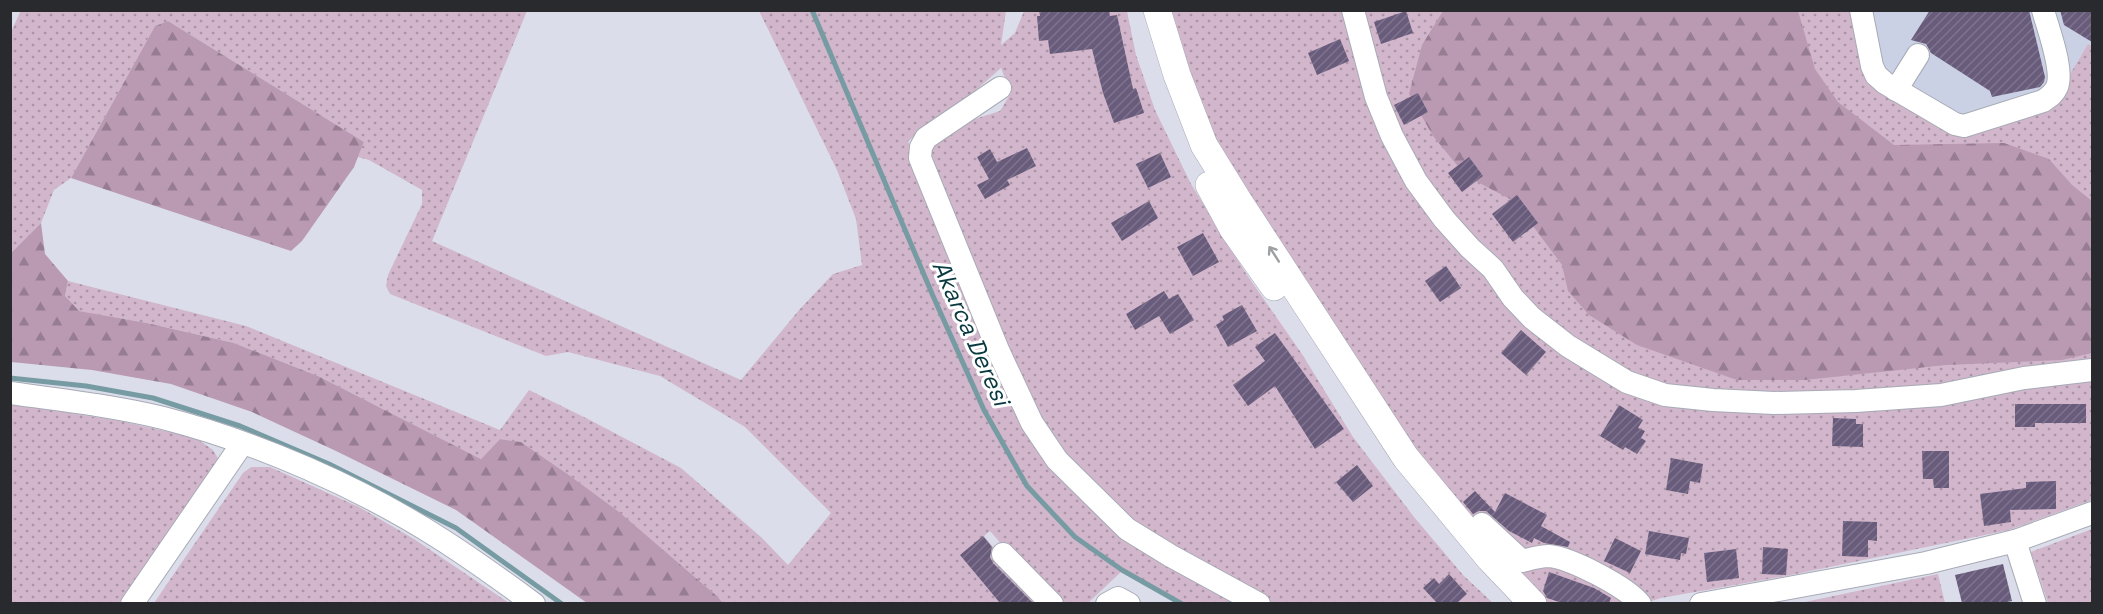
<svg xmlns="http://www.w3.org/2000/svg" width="2103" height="614" font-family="'Space Grotesk',sans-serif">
  <defs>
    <pattern id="grass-dots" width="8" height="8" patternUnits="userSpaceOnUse" patternTransform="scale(1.5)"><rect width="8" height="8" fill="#d2b6cb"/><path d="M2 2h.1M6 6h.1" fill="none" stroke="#aa94a5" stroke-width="1.8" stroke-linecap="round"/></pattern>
    <pattern id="forest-firs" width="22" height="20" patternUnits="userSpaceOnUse" patternTransform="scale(1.5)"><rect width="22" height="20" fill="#ba99b3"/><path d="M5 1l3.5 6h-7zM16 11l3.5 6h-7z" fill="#977d92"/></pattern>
    <pattern id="building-hatch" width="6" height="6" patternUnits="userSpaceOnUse" patternTransform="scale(1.5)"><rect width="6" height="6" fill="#685b7b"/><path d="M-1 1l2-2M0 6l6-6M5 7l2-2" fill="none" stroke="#7e748c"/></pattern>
  </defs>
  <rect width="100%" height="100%" fill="#dbdeea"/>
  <path fill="#cbd1e4" d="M1854 11H2092V46L2088 44 2051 106 1963 135 1869 80Z"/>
  <g fill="url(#grass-dots)">
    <path d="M21 10 527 11 432 241 741 380 799 310 833 274 862 265 856 219 837 170 759 11H1006L1001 45 1015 33 1024 11H1127L1136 55 1155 110 1191 184 1247 275 1302 354 1353 437 1414 517 1463 575 1493 603H1270L1172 553 1129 523 1061 456 1034 418 928 165C927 158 926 149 932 143 948 126 979 118 1000 111L1011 93 1001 68 959 105 908 141 923 184 1027 423 1053 462 1124 531 1189 572 1248 603H1182L1122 571 1088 603H1060L1018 563 990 531 984 536 1022 582 1023 591 1034 603H723L717 596 618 512 569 475 521 442 500 439 481 459 318 376 234 343 147 323 78 311 65 296 68 281 246 326 500 430 529 390 588 419 681 468 761 537 788 565 831 513 745 427 660 376 568 352 546 356 390 294 386 286 388 275 422 204V190L369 160 358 157 364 142 168 21 155 26 71 178 54 190 41 223 11 253 10 34Z"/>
    <path d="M1167 11H1854L1869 80 1963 135 2051 106 2088 44 2092 46V500L2009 530 1786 576 1661 598 1645 603H1545L1438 486 1221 160Z"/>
    <path d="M10 393 21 405 120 421 196 438 213 450 219 460 122 603H11Z"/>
    <path d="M251 467H270L359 507 414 539 509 603H154L243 473Z"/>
    <path d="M2092 529V603H2048L2031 552Z"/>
    <path d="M1938 574 1945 603H1800Z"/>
  </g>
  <g fill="url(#forest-firs)">
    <path d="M1443 11H1798L1815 69 1838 102 1894 145 2004 143 2049 159 2072 185 2092 201V353L2062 360 1946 365 1805 380H1737L1637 345 1589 315 1568 291 1562 265 1527 218 1510 199 1466 176 1433 136 1409 94 1422 45Z"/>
    <path d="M168 21 364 142 354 167 302 241 291 251 71 178 155 26Z"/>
    <path d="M41 223 45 254 68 281 65 296 79 311 147 323 234 343 318 376 481 459 500 439 521 442 569 475 619 512 717 596 723 603H587L456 510 336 451 252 412 171 384 92 370 11 362V253Z"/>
  </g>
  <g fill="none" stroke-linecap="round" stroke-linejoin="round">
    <g stroke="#779ba2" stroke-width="5">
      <path d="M812 10 933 296 984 410 1027 486 1075 537 1122 570 1182 604"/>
      <path d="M10 378 86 386 153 398 240 426 329 464 456 528 562 604"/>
    </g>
  </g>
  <g fill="url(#building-hatch)">
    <path d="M1039 10H1109L1110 16 1117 15 1133 89 1136 88 1144 113 1114 123 1103 93 1092 49 1050 54 1048 40 1039 41 1037 16H1040Z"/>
    <path d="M1930 10H2029L2045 77 2044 82 2040 87 1992 97 1990 91 1931 53 1926 44 1911 40Z"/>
    <path d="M2060 10H2092V42L2064 25Z"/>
    <path d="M1406 11 1413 33 1381 44 1374 22Z"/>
    <path d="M1340 39 1349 61 1317 75 1308 53Z"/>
    <path d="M1418 93 1428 112 1404 125 1394 105Z"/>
    <path d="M1027 148 1036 166 1007 180 1010 185 985 199 977 185 989 179 977 157 990 149 997 162Z"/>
    <path d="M1160 153 1171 177 1148 188 1136 164Z"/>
    <path d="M1469 157 1483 176 1462 192 1448 173Z"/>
    <path d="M1517 195 1538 223 1513 242 1492 214Z"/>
    <path d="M1149 201 1158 218 1122 241 1111 223Z"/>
    <path d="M1203 233 1219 262 1193 276 1177 247Z"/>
    <path d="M1446 266 1461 288 1440 302 1425 281Z"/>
    <path d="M1164 291 1169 299 1178 294 1194 320 1170 334 1159 316 1135 330 1126 314Z"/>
    <path d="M1242 305 1257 331 1228 347 1216 325 1224 320 1222 316Z"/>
    <path d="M1521 330 1546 352 1526 375 1501 353Z"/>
    <path d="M1275 333 1344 429 1315 449 1275 386 1248 406 1233 385 1265 361 1255 347Z"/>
    <path d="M2015 404H2086V423H2035V427H2015Z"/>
    <path d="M1619 405 1643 420 1638 428 1645 431 1641 438 1646 441 1637 454 1625 447 1623 450 1600 436Z"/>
    <path d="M1833 418 1856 419V424H1863V447L1832 446Z"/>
    <path d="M1922 451H1949V488H1934L1933 479H1923Z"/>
    <path d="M1671 458 1703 464 1700 483 1690 481 1688 494 1666 490Z"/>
    <path d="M1357 465 1373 486 1353 502 1336 482Z"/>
    <path d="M2056 481V509L2010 510 2011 522 1984 526 1980 494 2026 488V482Z"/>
    <path d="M1475 491 1495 512 1505 493 1547 515 1541 526 1570 542 1568 547 1544 543 1534 538 1532 543 1509 531 1486 511H1479L1473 514 1463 502Z"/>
    <path d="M1843 521 1877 522V541L1868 540V557L1842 556Z"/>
    <path d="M1649 531 1689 538 1686 554 1681 553 1680 560 1645 554Z"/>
    <path d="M983 536 992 547 990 557 993 563 1033 603H1000L960 555Z"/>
    <path d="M1615 538 1641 551 1630 573 1604 561Z"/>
    <path d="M1763 547 1788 549 1786 575 1762 574Z"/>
    <path d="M1736 549 1739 578 1707 582 1704 553Z"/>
    <path d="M2003 564 2012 601 2003 603H1962L1955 575Z"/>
    <path d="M1549 572 1594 588 1611 598 1609 603H1562L1547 598 1543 591Z"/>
    <path d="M1449 574 1467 594 1457 603H1437L1423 588 1434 578 1439 584Z"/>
  </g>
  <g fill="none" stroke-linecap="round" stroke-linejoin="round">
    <g stroke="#a7abb6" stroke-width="24">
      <g id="minor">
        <path d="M1353 10 1376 97 1392 136 1416 181 1444 219 1470 248 1493 269 1513 298 1532 318 1568 346 1627 382 1665 395 1713 400 1774 403 1856 401 1941 395 2024 378 2092 370"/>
        <path d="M1861 10 1872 66 1876 75 1885 83 1955 124 1964 126 2043 101C2049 97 2054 94 2057 87 2064 70 2048 29 2043 10"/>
        <path d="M1000 88 926 138 921 147 920 158 998 350 1032 423 1057 460 1127 529 1171 556 1259 604"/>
        <path d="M1896 90 1918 55"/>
        <path d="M10 393C61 400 113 406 163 418 257 442 362 488 444 541 475 561 504 582 534 604"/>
        <path d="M1482 524 1522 561C1530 559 1540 556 1549 556 1571 558 1627 587 1640 604"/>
        <path d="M2015 541 2035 604"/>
        <path d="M1003 554 1052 604"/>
        <path d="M132 604 242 444"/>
        <path d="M1107 604 1118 598 1129 604"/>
        <path d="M1701 604 1926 563 2015 541 2092 513"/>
      </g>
    </g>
    <g stroke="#a7abb6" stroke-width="28">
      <g id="major">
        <path d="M1157 10 1177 75 1204 145 1238 200 1406 458 1490 559 1533 604"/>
        <path d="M1209 185 1233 229 1274 287"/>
      </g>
    </g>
    <use href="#minor" stroke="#fff" stroke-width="22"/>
    <use href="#major" stroke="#fff" stroke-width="27"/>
  </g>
  <defs><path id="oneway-shaft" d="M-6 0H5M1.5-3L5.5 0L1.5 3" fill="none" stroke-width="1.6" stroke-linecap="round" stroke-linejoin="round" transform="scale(1.5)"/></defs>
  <use stroke="#9e9fa1" href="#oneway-shaft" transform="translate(1274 254) rotate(-123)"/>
  <g text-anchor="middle" stroke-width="6" stroke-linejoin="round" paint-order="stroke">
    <g font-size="24" font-style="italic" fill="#093940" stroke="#fff">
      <text transform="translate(971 333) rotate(66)" y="8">Akarca Deresi</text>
    </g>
  </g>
  <rect width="2103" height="614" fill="none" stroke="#282a2e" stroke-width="24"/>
</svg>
